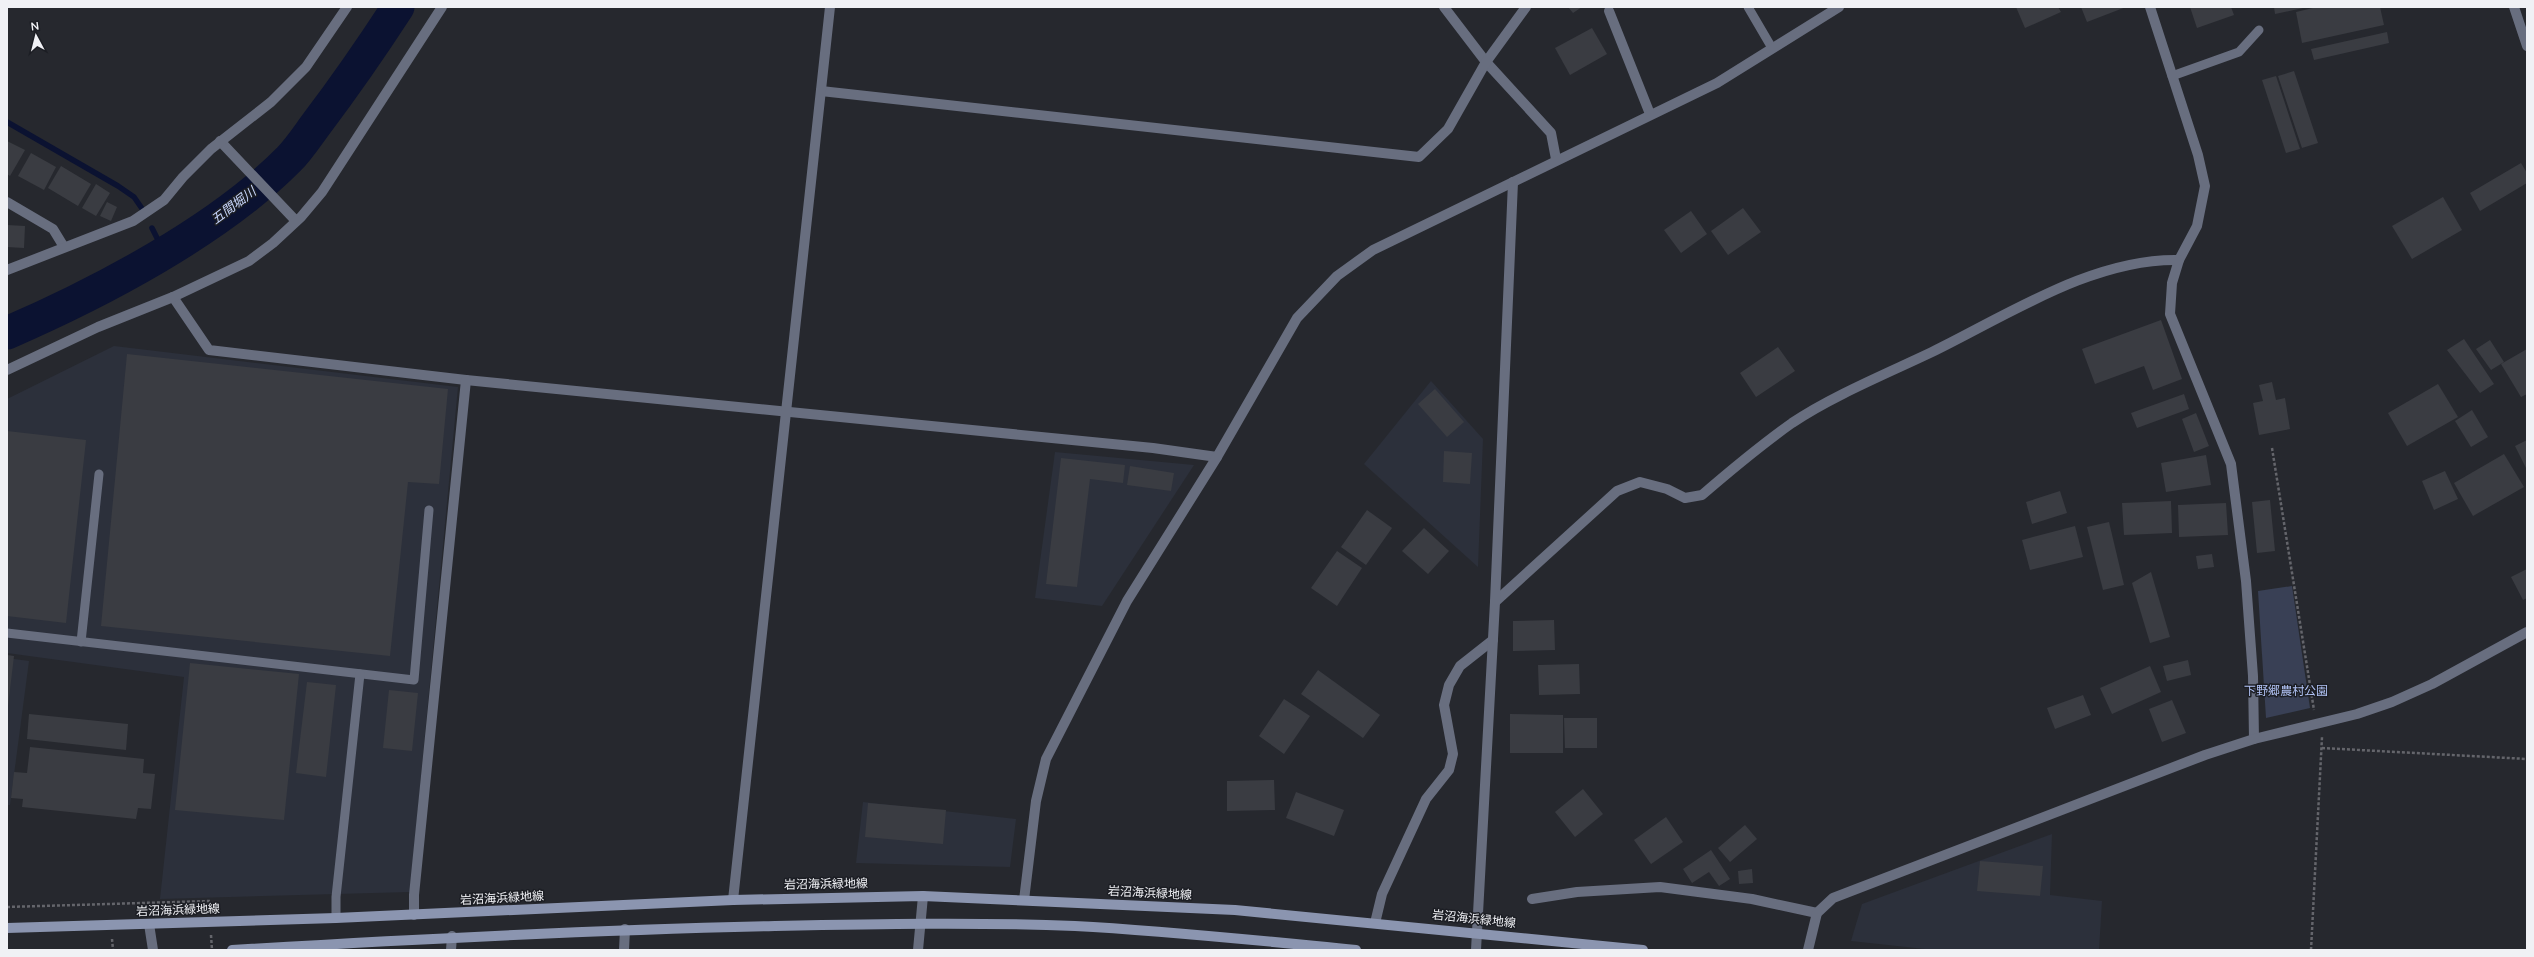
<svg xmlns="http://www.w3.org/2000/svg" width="2534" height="957" font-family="Mulish,'Noto Sans JP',sans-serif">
  <rect width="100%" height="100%" fill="#26282e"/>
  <g fill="#2c303b">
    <path d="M114 346 458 387 410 892 160 899 184 677 7 653V399Z"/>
    <path d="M1431 381 1483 439 1478 567 1364 464Z"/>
    <path d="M1055 452 1194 465 1102 606 1035 598Z"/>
    <path d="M7 658 29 661 10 805H7Z"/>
    <path d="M863 802 1016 819 1010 867 856 863Z"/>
    <path d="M2052 834 2050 895 2102 901 2099 950H1934L1851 941 1862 904Z"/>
  </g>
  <path fill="#394055" d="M2292 586 2310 708 2266 718 2258 591Z"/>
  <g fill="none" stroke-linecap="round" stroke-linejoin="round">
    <g stroke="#0b1231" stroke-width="5.5">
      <path d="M7 122 118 186 134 197 143 210"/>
      <path d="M152 228 164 252"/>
    </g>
    <path stroke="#0b1231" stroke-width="33" d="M7 333C99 293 218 231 289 159 299 149 308 135 317 123 345 86 372 47 398 7"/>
  </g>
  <g fill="#3a3c42">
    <path d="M1568 7H1582L1573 13Z"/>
    <path d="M2016 7H2058L2061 12 2025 28Z"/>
    <path d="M2081 7H2126L2087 22Z"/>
    <path d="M2190 7H2231L2234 15 2197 28Z"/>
    <path d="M2274 7H2302L2303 8 2275 14Z"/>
    <path d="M2317 7H2380L2384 25 2302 43 2296 12Z"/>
    <path d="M1592 28 1607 54 1570 75 1555 48Z"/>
    <path d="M2387 32 2389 43 2314 60 2311 49Z"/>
    <path d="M2294 71 2318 143 2302 148 2278 76Z"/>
    <path d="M2276 76 2300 149 2286 153 2262 80Z"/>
    <path d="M7 141 25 150 10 176 7 174Z"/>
    <path d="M31 153 56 167 44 190 18 176Z"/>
    <path d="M2521 163 2527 173V183L2480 211 2470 193Z"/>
    <path d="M61 166 91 184 78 206 48 188Z"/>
    <path d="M96 184 110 193 96 216 82 208Z"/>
    <path d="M2443 197 2462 230 2412 259 2392 226Z"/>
    <path d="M107 202 117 207 111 221 100 216Z"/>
    <path d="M1743 208 1761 232 1728 255 1711 231Z"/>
    <path d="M1691 211 1707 234 1681 253 1664 230Z"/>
    <path d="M7 225 25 226 24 248 7 247Z"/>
    <path d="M2161 320 2182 379 2153 390 2144 366 2095 384 2082 349Z"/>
    <path d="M2464 339 2494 384 2480 393 2447 350Z"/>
    <path d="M2490 340 2504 362 2491 370 2476 349Z"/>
    <path d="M1778 347 1795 371 1756 397 1740 373Z"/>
    <path d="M2527 349V394L2521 397 2501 364Z"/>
    <path d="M127 354 448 389 439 484 408 482 390 656 101 626Z"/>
    <path d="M2272 382 2276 400 2285 398 2290 429 2259 435 2253 403 2263 401 2259 385Z"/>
    <path d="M2438 384 2458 417 2407 446 2388 413Z"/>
    <path d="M1435 389 1464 422 1447 437 1418 404Z"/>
    <path d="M2184 394 2189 409 2137 428 2131 413Z"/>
    <path d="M2472 410 2488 437 2471 447 2455 421Z"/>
    <path d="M2196 413 2209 446 2194 452 2182 419Z"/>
    <path d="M7 431 86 440 66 623 7 616Z"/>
    <path d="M2527 440V470L2515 446Z"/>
    <path d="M1444 451 1472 453 1470 484 1443 482Z"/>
    <path d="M2504 454 2524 487 2473 516 2454 483Z"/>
    <path d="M2206 455 2211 485 2166 492 2161 463Z"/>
    <path d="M1061 458 1125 465 1123 483 1090 479 1077 587 1046 584Z"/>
    <path d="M1130 466 1174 473 1171 491 1127 485Z"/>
    <path d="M2445 471 2458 499 2434 510 2422 481Z"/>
    <path d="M2060 491 2067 513 2032 524 2026 502Z"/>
    <path d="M2270 500 2275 551 2257 553 2252 502Z"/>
    <path d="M2171 501 2172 533 2124 535 2122 503Z"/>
    <path d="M2226 503 2228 535 2179 537 2178 505Z"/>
    <path d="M1367 510 1392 528 1366 565 1341 547Z"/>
    <path d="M2109 522 2124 585 2103 590 2087 527Z"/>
    <path d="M2075 526 2083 557 2030 570 2022 540Z"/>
    <path d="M1424 528 1449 551 1428 574 1402 551Z"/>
    <path d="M1337 551 1362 568 1337 606 1311 588Z"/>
    <path d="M2212 554 2214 567 2198 569 2196 556Z"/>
    <path d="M2527 569V598L2523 600 2511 577Z"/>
    <path d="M2151 572 2170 637 2150 643 2132 583Z"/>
    <path d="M1554 620 1555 650 1513 651V621Z"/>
    <path d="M7 655 14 656 8 706H7Z"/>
    <path d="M2188 660 2191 675 2167 681 2163 666Z"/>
    <path d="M190 663 299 674 284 820 175 810Z"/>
    <path d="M1579 664 1580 694 1539 695 1538 665Z"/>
    <path d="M2150 666 2161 692 2112 714 2100 688Z"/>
    <path d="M1318 670 1380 715 1363 738 1301 694Z"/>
    <path d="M307 682 336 685 326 777 296 773Z"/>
    <path d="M389 690 418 693 412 751 383 748Z"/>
    <path d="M2083 695 2091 715 2055 729 2047 708Z"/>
    <path d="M1284 699 1310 716 1284 754 1259 736Z"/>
    <path d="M2172 700 2186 733 2162 742 2149 709Z"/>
    <path d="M29 714 128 724 126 750 27 739Z"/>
    <path d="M1510 714 1563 715V753H1510Z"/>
    <path d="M1564 718H1597V748H1565Z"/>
    <path d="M30 747 144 759 143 773 155 774 151 809 138 808 136 819 22 807 23 799 11 798 14 772 27 773Z"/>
    <path d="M1274 780 1275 810 1227 811V781Z"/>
    <path d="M1583 789 1603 814 1575 837 1555 812Z"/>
    <path d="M1296 792 1344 810 1334 836 1286 818Z"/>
    <path d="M868 803 946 810 943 844 865 837Z"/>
    <path d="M1666 817 1683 842 1651 864 1634 840Z"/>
    <path d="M1745 825 1757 839 1730 862 1718 848Z"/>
    <path d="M1711 850 1730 879 1719 886 1709 872 1692 883 1683 869Z"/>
    <path d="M1980 861 2043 866 2040 896 1977 891Z"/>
    <path d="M1752 869 1753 883 1739 884 1738 871Z"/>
  </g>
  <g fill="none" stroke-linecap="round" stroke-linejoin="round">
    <g stroke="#64656b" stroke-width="2.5" stroke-dasharray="3 2" stroke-linecap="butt">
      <path d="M2272 448 2314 710"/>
      <path d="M2322 748 2527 759"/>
      <path d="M7 907 210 901V908"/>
      <path d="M211 935 212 950"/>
      <path d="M112 939 113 950"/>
      <path d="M2311 950 2322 737"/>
    </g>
    <g stroke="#686e7f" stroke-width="9">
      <path d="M1748 7 1772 48"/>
      <path d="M2172 76 2239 52 2259 30"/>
      <path d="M7 633 414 680 429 510"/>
      <path d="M81 642 99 474"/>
      <path d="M336 918V897L360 674"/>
    </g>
    <g stroke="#686e7f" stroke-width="10">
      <path d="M1444 7 1486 62 1551 133 1556 159"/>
      <path d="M2150 7 2198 155 2205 186 2197 226 2179 260 2172 283 2170 314 2231 464 2246 581 2253 676 2254 739"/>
      <path d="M2514 7 2527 46"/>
      <path d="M1609 11 1650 114"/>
      <path d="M821 91 1419 157 1448 129 1486 62 1526 7"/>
      <path d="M220 141 296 221"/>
      <path d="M7 202 53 229 64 247"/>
      <path d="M7 270 133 221 164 200 183 177 211 149 271 102 306 67 347 7"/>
      <path d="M173 297 209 350 466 380 1153 448 1217 457"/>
      <path d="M7 370 98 327 173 297 249 261 273 243 301 217 322 192 442 7"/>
      <path d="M1495 602 1617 491 1640 482 1667 489 1685 498 1702 495C1731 470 1761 445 1792 423 1832 396 1888 373 1932 352 2008 315 2093 258 2179 260"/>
      <path d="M1532 899 1577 892 1660 887 1752 899 1817 913"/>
      <path d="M733 900 830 7"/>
      <path d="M1024 900 1036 801 1046 759 1127 601 1217 457 1297 318 1337 276 1373 250 1717 83 1839 7"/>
      <path d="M414 915V895L466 380"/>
      <path d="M1375 923 1382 894 1426 799 1449 770 1453 754 1444 705 1449 685 1460 666 1493 640"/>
      <path d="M451 950 452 936"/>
      <path d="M624 950 625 929"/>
      <path d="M918 950 923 896"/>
    </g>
    <g stroke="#686e7f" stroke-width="10">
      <path d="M149 924 153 950"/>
      <path d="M1476 950 1495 602 1513 182"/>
      <path d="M1808 950 1817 913 1833 898 2205 755 2254 739 2357 714 2392 702 2432 684 2527 632"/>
    </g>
    <g stroke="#8b95b0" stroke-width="10">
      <path d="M7 928 336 918 733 900 923 896 1235 910 1643 950"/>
      <path d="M232 950C413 939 594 930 775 926 875 924 975 922 1075 926 1169 931 1263 941 1356 950"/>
    </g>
  </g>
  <g text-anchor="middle" stroke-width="3" stroke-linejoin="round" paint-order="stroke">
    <g font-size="12" fill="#b1c3f5" stroke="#1c1e24">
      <text x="2286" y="695">下野郷農村公園</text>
    </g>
    <g font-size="12" fill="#f0f1f5" stroke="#1c1e24">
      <text transform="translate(826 884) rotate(-1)" y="4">岩沼海浜緑地線</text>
      <text transform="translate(1150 893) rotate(3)" y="4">岩沼海浜緑地線</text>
      <text transform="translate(502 898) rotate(-3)" y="4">岩沼海浜緑地線</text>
      <text transform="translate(178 910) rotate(-2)" y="4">岩沼海浜緑地線</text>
      <text transform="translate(1474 919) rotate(6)" y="4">岩沼海浜緑地線</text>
    </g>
    <g font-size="13" font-style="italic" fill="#c8d6fc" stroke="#1c1e24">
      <text transform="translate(233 205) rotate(-37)" y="5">五間堀川</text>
    </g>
  </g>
  <rect width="2534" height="957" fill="none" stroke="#f0f1f5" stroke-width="16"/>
  <g transform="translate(36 36) rotate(353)" stroke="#1c1e24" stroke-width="3" paint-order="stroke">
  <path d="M0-3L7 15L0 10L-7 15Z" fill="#f0f1f5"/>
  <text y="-6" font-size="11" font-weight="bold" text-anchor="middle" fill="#f0f1f5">N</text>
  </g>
</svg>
